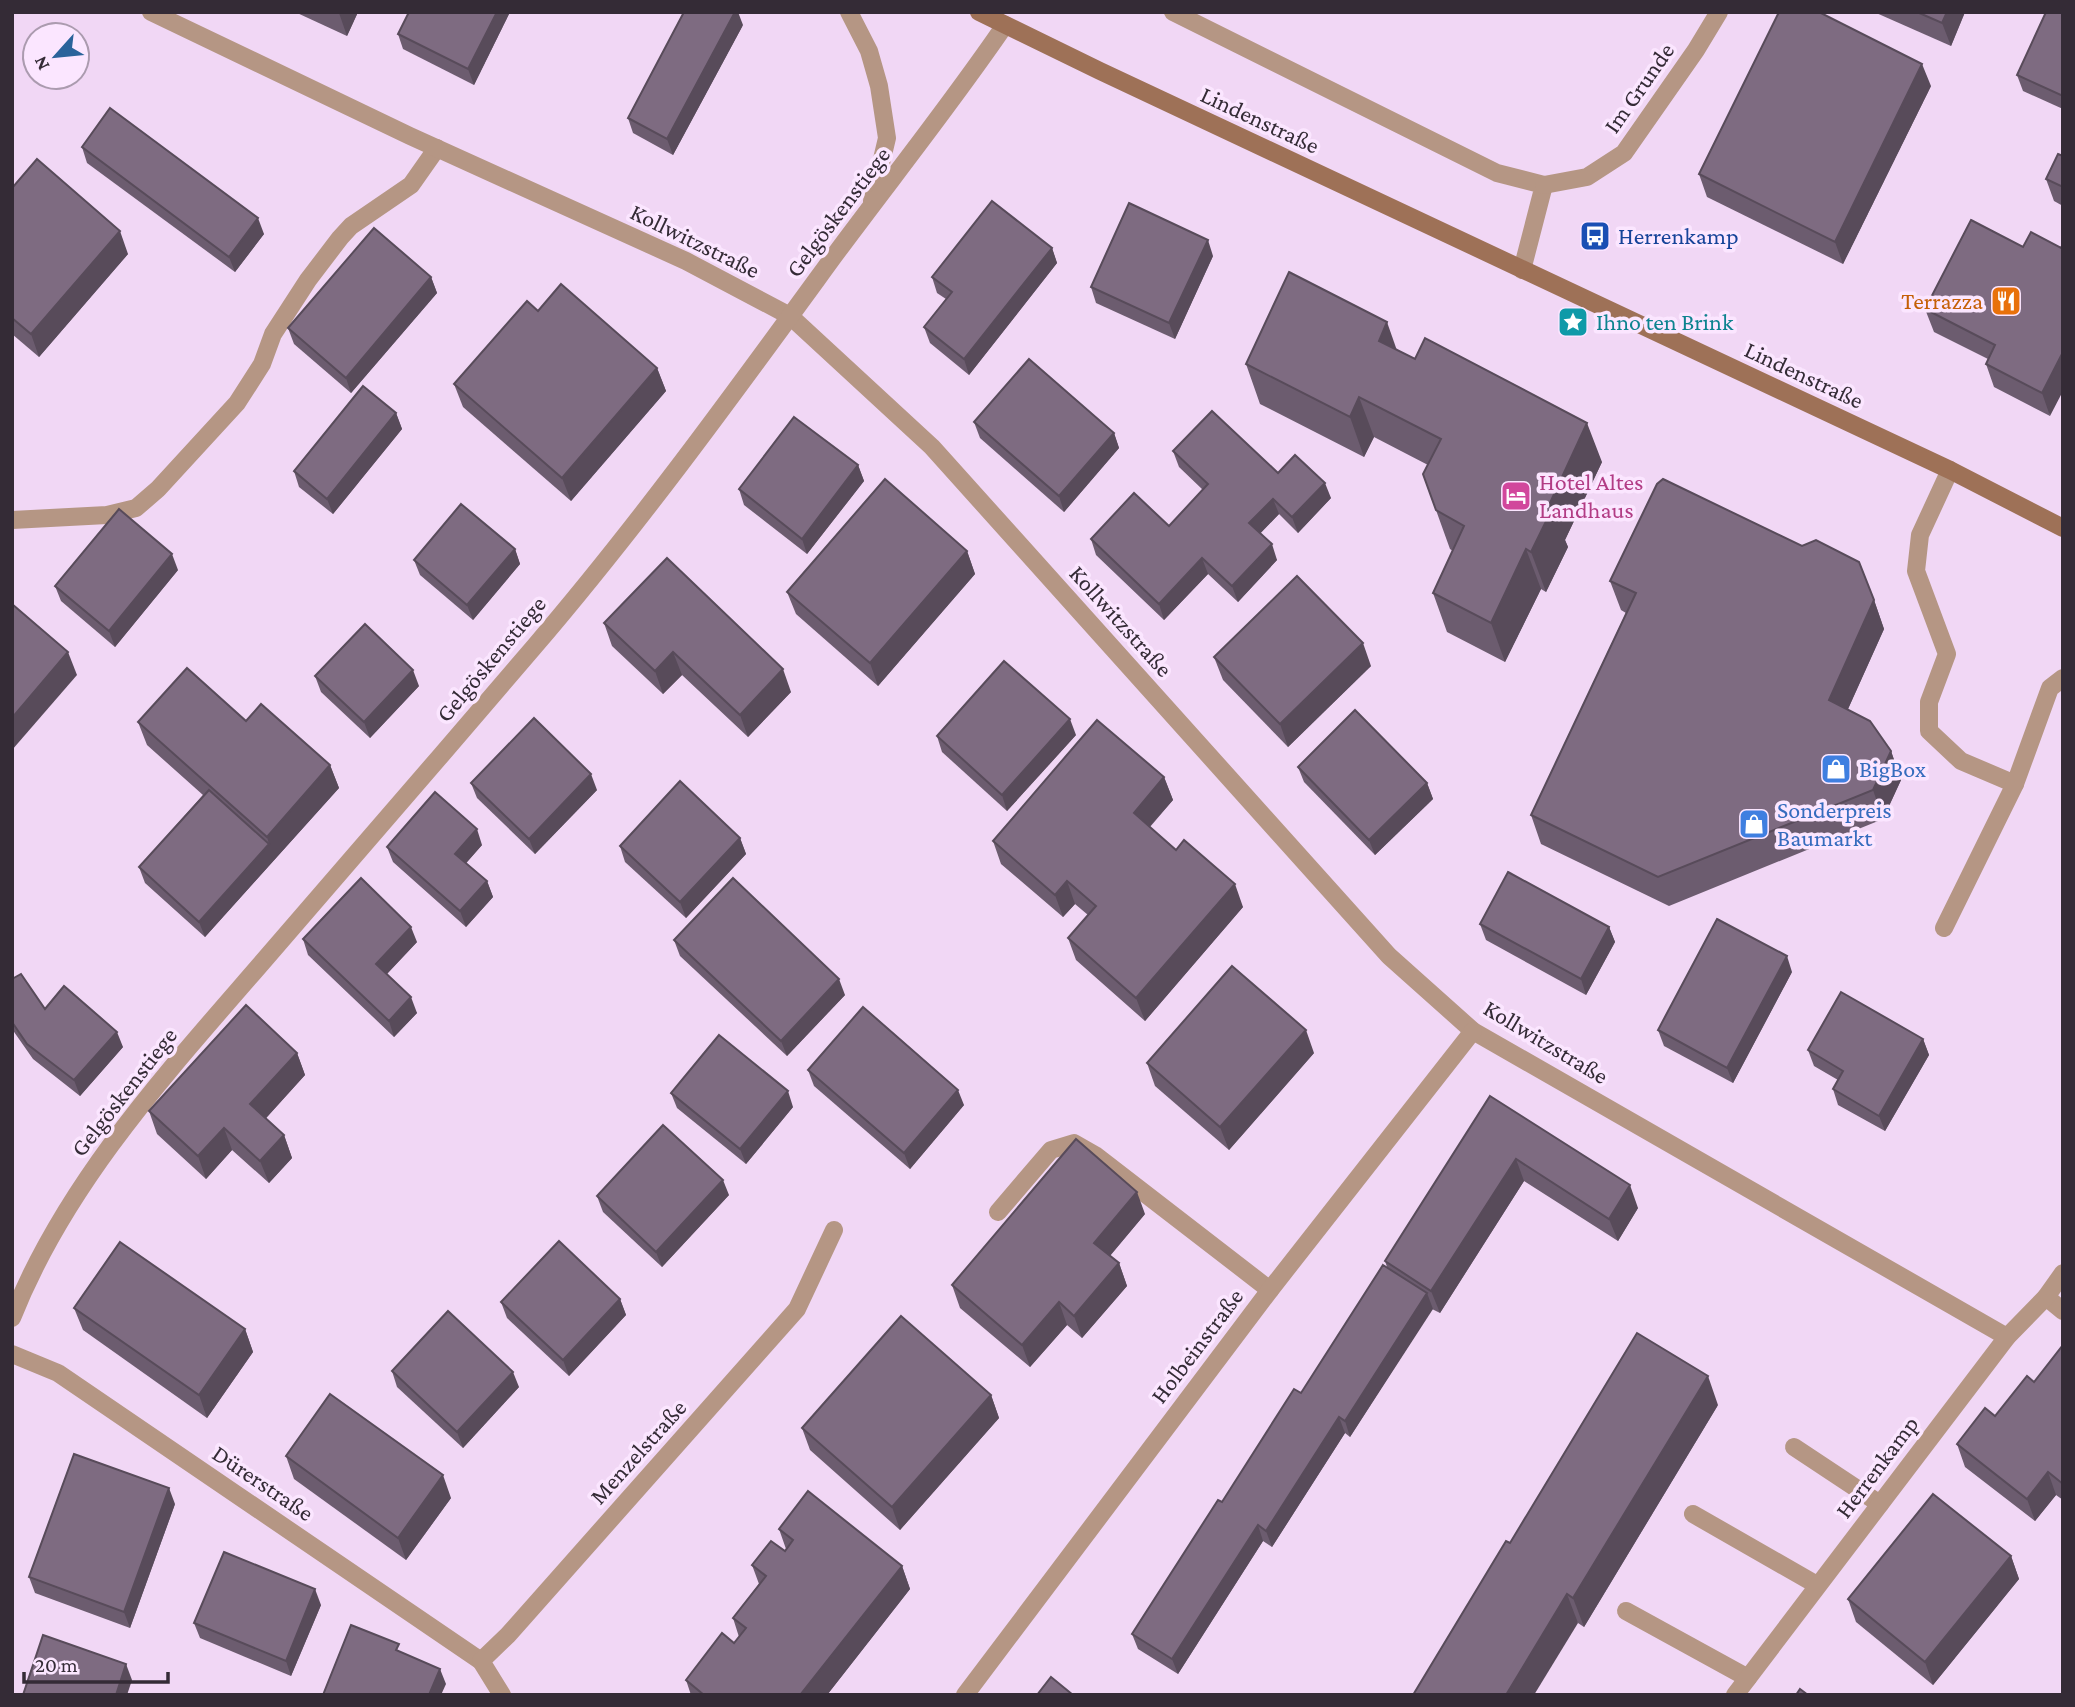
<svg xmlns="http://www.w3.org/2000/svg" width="2075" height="1707" font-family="'Crimson Pro',serif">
  <rect width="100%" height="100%" fill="#f1d7f5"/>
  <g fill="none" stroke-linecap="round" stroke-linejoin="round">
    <g stroke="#b59684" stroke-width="18">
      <path d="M1950 470 1920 535 1916 571 1947 654 1929 702V731L1961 761 2015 784"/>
      <path d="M12 520 107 515 136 508 158 489 237 403 262 364 273 334 308 280 340 238 351 226 411 185 437 148"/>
      <path d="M1944 928 2015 784 2050 688 2063 678"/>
      <path d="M998 1212 1051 1150 1074 1143 1095 1155 1270 1290"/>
      <path d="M1794 1447 1880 1504"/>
      <path d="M1693 1514 1817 1585"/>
      <path d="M1626 1611 1748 1678"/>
    </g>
    <g stroke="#b59684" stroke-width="18">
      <path d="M151 12 410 136 686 261 790 316 932 447 1389 956 1473 1031 2007 1337"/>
      <path d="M1173 12 1497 173 1544 185 1522 270"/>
      <path d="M1544 185 1587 177 1624 153 1696 50 1719 12"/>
      <path d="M2046 1297 2063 1311"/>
      <path d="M12 1354 58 1373 481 1661"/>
      <path d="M502 1695 481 1661 508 1635 797 1309 834 1230"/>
      <path d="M965 1695 1270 1290 1473 1031"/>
      <path d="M1735 1695 2007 1337 2046 1297 2063 1273"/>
    </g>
    <g stroke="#b59684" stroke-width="18">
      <path d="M849 12 869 51 879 86 887 138 872 201"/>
      <path d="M12 1318C66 1181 171 1068 266 958 356 854 445 751 534 647 641 522 737 389 834 256 891 179 951 104 1005 25"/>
    </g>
    <path stroke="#9e7157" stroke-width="18" d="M979 12 1100 71 1950 470 2063 528"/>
  </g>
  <g fill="#6c5c6f">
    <path d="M295 12H358L347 36Z"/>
    <path d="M409 12H509V14L474 85 403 49 398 34Z"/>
    <path d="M1874 12H1965L1951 46Z"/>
    <path d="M2063 12V109L2023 91 2017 75Z"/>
    <path d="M743 25 673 155 633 133 628 118Z"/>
    <path d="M1931 86 1843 264 1707 197 1699 174Z"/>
    <path d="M82 147 264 234 235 272 87 163Z"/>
    <path d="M2063 156V206L2054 201 2046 179Z"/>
    <path d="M12 188 128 254 39 357 12 334Z"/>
    <path d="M2023 247 2050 416 1994 387 1986 364 1988 359 1934 332 1925 309Z"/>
    <path d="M1052 248 1057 263 969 375 930 343 924 327 946 299 937 293 932 277Z"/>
    <path d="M1213 256 1175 339 1096 303 1091 287Z"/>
    <path d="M431 277 437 293 351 393 294 344 288 328Z"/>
    <path d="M1397 351 1602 462 1565 540 1568 547 1546 592 1541 589 1505 662 1447 632 1433 593 1453 551 1450 549 1423 474 1428 465 1374 437 1364 457 1260 404 1246 364Z"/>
    <path d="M657 368 666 391 571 501 463 407 454 384Z"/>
    <path d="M396 413 402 429 333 514 299 487 294 471Z"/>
    <path d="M974 422 1114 433 1119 448 1064 512 980 438Z"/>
    <path d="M1173 451 1278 473 1331 498 1298 533 1279 514 1260 533 1277 560 1238 602 1208 574 1164 620 1096 555 1091 539 1169 526 1203 490 1179 467Z"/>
    <path d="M858 465 864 481 807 554 744 505 739 489Z"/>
    <path d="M515 549 520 564 473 620 420 575 414 560Z"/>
    <path d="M967 551 975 574 878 686 796 614 787 592Z"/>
    <path d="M178 570 115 647 61 601 55 586Z"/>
    <path d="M1610 581 1874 600 1884 629 1848 709 1891 751 1901 780 1883 819 1669 906 1541 844 1531 815 1626 613 1621 610Z"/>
    <path d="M604 623 791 692 748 737 682 675 663 694 612 646Z"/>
    <path d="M1214 657 1371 666 1288 747 1223 680Z"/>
    <path d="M315 676 419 686 370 738 321 692Z"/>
    <path d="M246 721 330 765 339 788 205 937 145 883 139 867 203 795 147 745 138 722Z"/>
    <path d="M1076 735 1007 811 942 752 937 736Z"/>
    <path d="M1298 767 1427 783 1433 799 1375 855 1304 782Z"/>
    <path d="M1164 777 1173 800 1150 827 1243 907 1145 1021 1076 960 1068 938 1088 915 1075 904 1063 917 1001 864 993 841Z"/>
    <path d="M471 783 597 790 535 854 477 798Z"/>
    <path d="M740 838 746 854 686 918 625 862 620 846Z"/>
    <path d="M482 845 466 863 487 881 493 897 466 927 393 862 387 847Z"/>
    <path d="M1480 924 1609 927 1615 942 1586 995 1486 940Z"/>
    <path d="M303 939 417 942 387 974 417 1013 394 1037 308 955Z"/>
    <path d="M674 940 845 995 787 1056 680 956Z"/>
    <path d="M1792 972 1733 1083 1664 1046 1658 1030Z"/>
    <path d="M12 979 45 1009 123 1047 80 1096 33 1059 12 1029Z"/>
    <path d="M1923 1039 1929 1055 1885 1131 1838 1105 1833 1089 1838 1080 1814 1066 1808 1050Z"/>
    <path d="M297 1053 305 1075 266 1118 284 1135 292 1158 269 1183 232 1150 206 1179 157 1134 149 1111Z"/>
    <path d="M1314 1053 1229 1150 1155 1086 1147 1063Z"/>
    <path d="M808 1070 964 1105 910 1169 814 1086Z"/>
    <path d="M671 1093 793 1107 746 1164 677 1108Z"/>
    <path d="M1490 1096 1638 1208 1618 1241 1524 1181 1440 1313 1432 1309 1350 1437 1345 1433 1272 1547 1263 1541 1178 1674 1138 1649 1132 1634 1222 1502 1301 1393 1387 1267 1385 1261Z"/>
    <path d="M729 1195 662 1267 603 1212 597 1196Z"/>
    <path d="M1145 1214 1110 1256 1119 1263 1127 1286 1082 1338 1067 1325 1030 1367 960 1308 952 1285Z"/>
    <path d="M620 1299 626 1315 569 1376 507 1318 501 1302Z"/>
    <path d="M74 1308 245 1329 253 1352 207 1418 83 1330Z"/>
    <path d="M2063 1345V1500L2056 1495 2035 1521 1965 1467 1957 1444 1995 1416 2034 1382Z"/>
    <path d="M392 1371 519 1387 463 1448 397 1387Z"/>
    <path d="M991 1395 999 1418 900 1530 810 1450 802 1428Z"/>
    <path d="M1718 1405 1584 1627 1578 1623 1510 1543Z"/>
    <path d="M286 1456 451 1498 406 1560 294 1479Z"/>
    <path d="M175 1504 130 1628 35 1593 29 1577Z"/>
    <path d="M779 1529 902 1566 910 1589 827 1695H691L686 1680 734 1643 739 1637 733 1618 759 1584 752 1565 785 1551 786 1549Z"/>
    <path d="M2011 1556 2019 1579 1933 1685 1856 1622 1848 1599Z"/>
    <path d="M321 1605 291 1676 200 1638 194 1623Z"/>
  </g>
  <g fill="#584b5a">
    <path d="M339 12H358L347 36 339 13Z"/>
    <path d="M497 12H509V14L474 85 468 69Z"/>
    <path d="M735 12H738L743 25 673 155 667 139Z"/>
    <path d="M1947 12H1965L1951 46 1942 23Z"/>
    <path d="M1922 64 1931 86 1843 264 1835 242Z"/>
    <path d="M258 218 264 234 235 272 229 257Z"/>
    <path d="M120 231 128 254 39 357 31 334Z"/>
    <path d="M1208 240 1213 256 1175 339 1169 323Z"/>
    <path d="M1052 248 1057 263 969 375 964 359Z"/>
    <path d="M431 277 437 293 351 393 346 378Z"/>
    <path d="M1387 322 1401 362 1379 341Z"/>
    <path d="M2063 352V391L2050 416 2042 393Z"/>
    <path d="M657 368 666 391 571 501 562 478Z"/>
    <path d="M1359 397 1374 437 1364 457 1350 417Z"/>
    <path d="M396 413 402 429 333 514 327 499Z"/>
    <path d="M1587 423 1602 462 1565 540 1568 547 1546 592 1531 552 1549 505Z"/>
    <path d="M1114 433 1119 448 1064 512 1059 496Z"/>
    <path d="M858 465 864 481 807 554 802 539Z"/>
    <path d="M1325 483 1331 498 1298 533 1292 517Z"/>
    <path d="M1273 499 1279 514 1255 539 1249 523Z"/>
    <path d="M1272 544 1277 560 1238 602 1232 586Z"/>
    <path d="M515 549 520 564 473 620 467 605Z"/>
    <path d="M1526 549 1541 589 1505 662 1491 623Z"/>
    <path d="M967 551 975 574 878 686 870 663Z"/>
    <path d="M172 554 178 570 115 647 109 631Z"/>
    <path d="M1202 558 1208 574 1164 620 1159 604Z"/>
    <path d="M1874 600 1884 629 1839 729 1829 700Z"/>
    <path d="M1363 643 1371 666 1288 747 1280 724Z"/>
    <path d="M68 652 77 675 12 750V718Z"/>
    <path d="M673 652 682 675 663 694 655 671Z"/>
    <path d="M783 669 791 692 748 737 740 715Z"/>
    <path d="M413 670 419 686 370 738 364 722Z"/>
    <path d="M1070 719 1076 735 1007 811 1002 795Z"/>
    <path d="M1891 751 1901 780 1883 819 1873 790Z"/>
    <path d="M330 765 339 788 205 937 199 922 269 844 267 837Z"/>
    <path d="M591 774 597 790 535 854 529 839Z"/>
    <path d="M1164 777 1173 800 1142 835 1134 813Z"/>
    <path d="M1427 783 1433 799 1375 855 1369 840Z"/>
    <path d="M477 829 482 845 461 869 455 854Z"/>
    <path d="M740 838 746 854 686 918 680 902Z"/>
    <path d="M487 881 493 897 466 927 460 911Z"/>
    <path d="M1067 881 1075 904 1063 917 1055 895Z"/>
    <path d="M1235 884 1243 907 1145 1021 1136 998Z"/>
    <path d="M411 927 417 942 382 979 376 964Z"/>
    <path d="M1609 927 1615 942 1586 995 1581 979Z"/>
    <path d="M1787 956 1792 972 1733 1083 1727 1068Z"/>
    <path d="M839 979 845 995 787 1056 781 1041Z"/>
    <path d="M411 997 417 1013 394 1037 389 1021Z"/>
    <path d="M1306 1030 1314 1053 1229 1150 1220 1127Z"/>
    <path d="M117 1032 123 1047 80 1096 74 1080Z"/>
    <path d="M1923 1039 1929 1055 1885 1131 1879 1116Z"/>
    <path d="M297 1053 305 1075 258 1127 250 1104Z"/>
    <path d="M958 1090 964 1105 910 1169 904 1153Z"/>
    <path d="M788 1091 793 1107 746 1164 740 1149Z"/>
    <path d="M224 1128 232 1150 206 1179 198 1156Z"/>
    <path d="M284 1135 292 1158 269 1183 260 1161Z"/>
    <path d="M1516 1159 1524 1181 1440 1313 1431 1291Z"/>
    <path d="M723 1180 729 1195 662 1267 656 1252Z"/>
    <path d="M1630 1185 1638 1208 1618 1241 1609 1219Z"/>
    <path d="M1137 1192 1145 1214 1102 1265 1094 1243Z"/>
    <path d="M1119 1263 1127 1286 1082 1338 1074 1316Z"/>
    <path d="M1427 1293 1433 1309 1350 1437 1345 1421Z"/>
    <path d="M620 1299 626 1315 569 1376 563 1360Z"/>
    <path d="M1059 1302 1067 1325 1030 1367 1022 1345Z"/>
    <path d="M245 1329 253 1352 207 1418 199 1395Z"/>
    <path d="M513 1372 519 1387 463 1448 457 1432Z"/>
    <path d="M1708 1376 1718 1405 1584 1627 1573 1598Z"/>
    <path d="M991 1395 999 1418 900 1530 892 1507Z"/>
    <path d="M1339 1417 1345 1433 1272 1547 1266 1531Z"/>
    <path d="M2048 1472 2056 1495 2035 1521 2027 1499Z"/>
    <path d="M443 1475 451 1498 406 1560 398 1538Z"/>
    <path d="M169 1488 175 1504 130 1628 124 1612Z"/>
    <path d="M1258 1525 1263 1541 1178 1674 1172 1659Z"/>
    <path d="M2011 1556 2019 1579 1933 1685 1925 1662Z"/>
    <path d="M902 1566 910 1589 827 1695H800Z"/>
    <path d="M315 1589 321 1605 291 1676 286 1661Z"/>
    <path d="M1567 1594 1578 1623 1534 1695H1506Z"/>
    <path d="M126 1664 132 1680 127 1695H116Z"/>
    <path d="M440 1669 446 1684 441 1695H429Z"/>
  </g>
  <g fill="#7e6b81" stroke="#584b5a" stroke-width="2">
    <path d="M409 12H497L468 69 398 34Z"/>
    <path d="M684 12H735L667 139 628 118Z"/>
    <path d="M1779 12H1819L1922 64 1835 242 1699 174Z"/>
    <path d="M1917 12H1947L1942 23Z"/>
    <path d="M2046 12H2063V96L2017 75Z"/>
    <path d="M110 108 258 218 229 257 82 147Z"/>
    <path d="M2058 154 2063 156V187L2046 179Z"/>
    <path d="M37 159 120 231 31 334 12 318V188Z"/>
    <path d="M992 201 1052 248 964 359 924 327 952 292 932 277Z"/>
    <path d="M1129 203 1208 240 1169 323 1091 287Z"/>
    <path d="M1971 220 2023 247 2031 232 2061 248 2063 244V352L2042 393 1986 364 1995 345 1925 309Z"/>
    <path d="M374 228 431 277 346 378 288 328Z"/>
    <path d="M1289 272 1387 322 1379 341 1415 359 1425 338 1587 423 1549 505 1553 507 1531 552 1526 549 1491 623 1433 593 1464 526 1436 510 1423 474 1441 439 1359 397 1350 417 1246 364Z"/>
    <path d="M561 284 657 368 562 478 454 384 527 301 538 311Z"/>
    <path d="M1029 359 1114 433 1059 496 974 422Z"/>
    <path d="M363 386 396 413 327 499 294 471Z"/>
    <path d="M1212 411 1278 473 1295 455 1325 483 1292 517 1273 499 1249 523 1272 544 1232 586 1202 558 1159 604 1091 539 1134 493 1169 526 1208 484 1173 451Z"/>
    <path d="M794 417 858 465 802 539 739 489Z"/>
    <path d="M885 479 967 551 870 663 787 592Z"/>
    <path d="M1663 479 1802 546 1816 540 1859 562 1874 600 1829 700 1870 721 1891 751 1873 790 1658 877 1531 815 1636 593 1610 581 1657 484Z"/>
    <path d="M461 504 515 549 467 605 414 560Z"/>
    <path d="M119 509 172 554 109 631 55 586Z"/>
    <path d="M667 558 783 669 740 715 673 652 655 671 604 623Z"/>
    <path d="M1297 576 1363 643 1280 724 1214 657Z"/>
    <path d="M12 604 68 652 12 718Z"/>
    <path d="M365 624 413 670 364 722 315 676Z"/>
    <path d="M1004 661 1070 719 1002 795 937 736Z"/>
    <path d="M187 668 246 721 261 704 330 765 267 837 138 722Z"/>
    <path d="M1355 710 1427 783 1369 840 1298 767Z"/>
    <path d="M534 718 591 774 529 839 471 783Z"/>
    <path d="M1097 720 1164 777 1134 813 1176 850 1184 840 1235 884 1136 998 1068 938 1096 906 1067 881 1055 895 993 841Z"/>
    <path d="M680 781 740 838 680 902 620 846Z"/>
    <path d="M209 790 269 844 199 922 139 867Z"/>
    <path d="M435 792 477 829 455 854 487 881 460 911 387 847Z"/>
    <path d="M1508 872 1609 927 1581 979 1480 924Z"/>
    <path d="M361 878 411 927 376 964 411 997 389 1021 303 939Z"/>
    <path d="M733 878 839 979 781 1041 674 940Z"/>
    <path d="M1717 919 1787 956 1727 1068 1658 1030Z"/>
    <path d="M1232 966 1306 1030 1220 1127 1147 1063Z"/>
    <path d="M21 974 45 1009 64 986 117 1032 74 1080 27 1044 12 1022V979Z"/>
    <path d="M1841 992 1923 1039 1879 1116 1833 1089 1843 1071 1808 1050Z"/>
    <path d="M246 1005 297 1053 250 1104 284 1135 260 1161 224 1128 198 1156 149 1111Z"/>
    <path d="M863 1007 958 1090 904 1153 808 1070Z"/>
    <path d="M719 1035 788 1091 740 1149 671 1093Z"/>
    <path d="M1490 1096 1630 1185 1609 1219 1516 1159 1431 1291 1385 1261Z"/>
    <path d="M663 1125 723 1180 656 1252 597 1196Z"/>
    <path d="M1076 1139 1137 1192 1094 1243 1119 1263 1074 1316 1059 1302 1022 1345 952 1285Z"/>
    <path d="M559 1241 620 1299 563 1360 501 1302Z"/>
    <path d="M120 1242 245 1329 199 1395 74 1308Z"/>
    <path d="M1383 1265 1427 1293 1345 1421 1339 1417 1266 1531 1258 1525 1172 1659 1132 1634 1218 1500 1222 1502 1294 1389 1301 1393Z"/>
    <path d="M448 1311 513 1372 457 1432 392 1371Z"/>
    <path d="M901 1316 991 1395 892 1507 802 1428Z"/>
    <path d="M1637 1333 1708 1376 1573 1598 1567 1594 1506 1695H1413L1506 1541 1510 1543Z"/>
    <path d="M2063 1345V1484L2048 1472 2027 1499 1957 1444 1985 1408 1995 1416 2027 1376 2034 1382Z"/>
    <path d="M330 1394 443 1475 398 1538 286 1456Z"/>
    <path d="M74 1454 169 1488 124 1612 29 1577Z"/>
    <path d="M808 1491 902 1566 800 1695H704L686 1680 722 1633 734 1643 746 1628 733 1618 766 1576 752 1565 771 1541 785 1551 793 1540 779 1529Z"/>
    <path d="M1933 1494 2011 1556 1925 1662 1848 1599Z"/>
    <path d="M224 1552 315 1589 286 1661 194 1623Z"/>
    <path d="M351 1625 399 1644 396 1650 440 1669 429 1695H323Z"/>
    <path d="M43 1635 126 1664 116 1695H23Z"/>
    <path d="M1051 1677 1073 1695H1037Z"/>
    <path d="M1800 1689 1808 1695H1796Z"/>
  </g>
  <defs>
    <g id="bus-square" transform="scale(1.575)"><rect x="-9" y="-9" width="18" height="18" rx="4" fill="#1a4fb4" stroke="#fbe6ff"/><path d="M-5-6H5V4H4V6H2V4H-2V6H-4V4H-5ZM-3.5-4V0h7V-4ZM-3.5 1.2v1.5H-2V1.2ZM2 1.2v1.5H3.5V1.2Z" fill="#fff"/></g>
    <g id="restaurant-square" transform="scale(1.575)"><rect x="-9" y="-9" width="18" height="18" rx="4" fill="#e8710a" stroke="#fbe6ff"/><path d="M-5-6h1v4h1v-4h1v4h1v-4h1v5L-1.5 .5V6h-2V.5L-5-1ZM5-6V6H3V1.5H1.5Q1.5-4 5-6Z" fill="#fff"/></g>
    <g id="sight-square" transform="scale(1.575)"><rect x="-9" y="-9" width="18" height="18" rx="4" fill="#0f9aa8" stroke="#fbe6ff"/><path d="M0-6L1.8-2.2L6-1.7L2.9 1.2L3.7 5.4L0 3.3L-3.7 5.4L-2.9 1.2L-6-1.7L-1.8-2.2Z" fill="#fff"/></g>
    <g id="hotel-square" transform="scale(1.575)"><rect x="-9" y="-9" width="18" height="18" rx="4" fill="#d1479c" stroke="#fbe6ff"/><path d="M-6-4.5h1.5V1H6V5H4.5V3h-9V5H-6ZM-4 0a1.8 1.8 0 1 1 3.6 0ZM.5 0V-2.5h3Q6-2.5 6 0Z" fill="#fff"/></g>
    <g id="shop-square" transform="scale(1.575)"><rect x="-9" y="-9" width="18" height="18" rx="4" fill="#3f7fe0" stroke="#fbe6ff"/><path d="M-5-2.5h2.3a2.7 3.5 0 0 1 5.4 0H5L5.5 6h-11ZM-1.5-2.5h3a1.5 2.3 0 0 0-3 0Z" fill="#fff"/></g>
  </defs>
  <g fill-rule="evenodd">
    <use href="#bus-square" x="1595" y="236"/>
    <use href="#restaurant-square" x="2006" y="301"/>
    <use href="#sight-square" x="1573" y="322"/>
    <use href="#hotel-square" x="1516" y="496"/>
    <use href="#shop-square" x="1836" y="769"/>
    <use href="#shop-square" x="1754" y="824"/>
  </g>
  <g text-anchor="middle" stroke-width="7" stroke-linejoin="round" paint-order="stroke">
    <g font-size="24" fill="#342b36" stroke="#fbe6ff">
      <text transform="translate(1639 88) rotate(-55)" y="8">Im Grunde</text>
      <text transform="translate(1260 120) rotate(25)" y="8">Lindenstraße</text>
      <text transform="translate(838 212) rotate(-53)" y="8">Gelgöskenstiege</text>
      <text transform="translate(695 241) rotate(26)" y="8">Kollwitzstraße</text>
      <text transform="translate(1804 375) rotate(25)" y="8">Lindenstraße</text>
      <text transform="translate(1121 621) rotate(48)" y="8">Kollwitzstraße</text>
      <text transform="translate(491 659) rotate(-50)" y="8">Gelgöskenstiege</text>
      <text transform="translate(1546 1042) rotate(31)" y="8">Kollwitzstraße</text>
      <text transform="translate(124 1092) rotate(-52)" y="8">Gelgöskenstiege</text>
      <text transform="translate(1197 1346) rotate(-53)" y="8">Holbeinstraße</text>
      <text transform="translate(638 1452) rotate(-48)" y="8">Menzelstraße</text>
      <text transform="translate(1877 1467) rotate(-53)" y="8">Herrenkamp</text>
      <text transform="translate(263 1483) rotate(34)" y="8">Dürerstraße</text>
    </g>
    <g font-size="24" fill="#164399" stroke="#fbe6ff" text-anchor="start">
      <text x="1618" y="244">Herrenkamp</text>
    </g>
    <g font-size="24" fill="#c56008" stroke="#fbe6ff" text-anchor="end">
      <text x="1983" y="309">Terrazza</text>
    </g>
    <g font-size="24" fill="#0d838f" stroke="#fbe6ff" text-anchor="start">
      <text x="1596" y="330">Ihno ten Brink</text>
    </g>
    <g font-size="24" fill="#b23c85" stroke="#fbe6ff" text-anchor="start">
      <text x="1539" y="490">Hotel Altes<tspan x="1539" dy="28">Landhaus</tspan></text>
    </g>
    <g font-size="24" fill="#366cbe" stroke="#fbe6ff" text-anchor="start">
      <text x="1859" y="777">BigBox</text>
      <text x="1777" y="818">Sonderpreis<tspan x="1777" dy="28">Baumarkt</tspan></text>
    </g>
  </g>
  <rect width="2075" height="1707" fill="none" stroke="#342b36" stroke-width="28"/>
  <g transform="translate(56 56) rotate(243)"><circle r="33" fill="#fbe6ff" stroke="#ab9baf" stroke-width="2"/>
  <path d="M0-5L12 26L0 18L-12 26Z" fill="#2a639b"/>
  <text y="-10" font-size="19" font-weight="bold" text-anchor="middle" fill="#342b36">N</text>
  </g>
  <path d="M24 1672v10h144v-10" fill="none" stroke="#342b36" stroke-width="3.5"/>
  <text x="35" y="1672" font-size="21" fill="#342b36" stroke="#fbe6ff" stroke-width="5" paint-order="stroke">20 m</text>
</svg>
